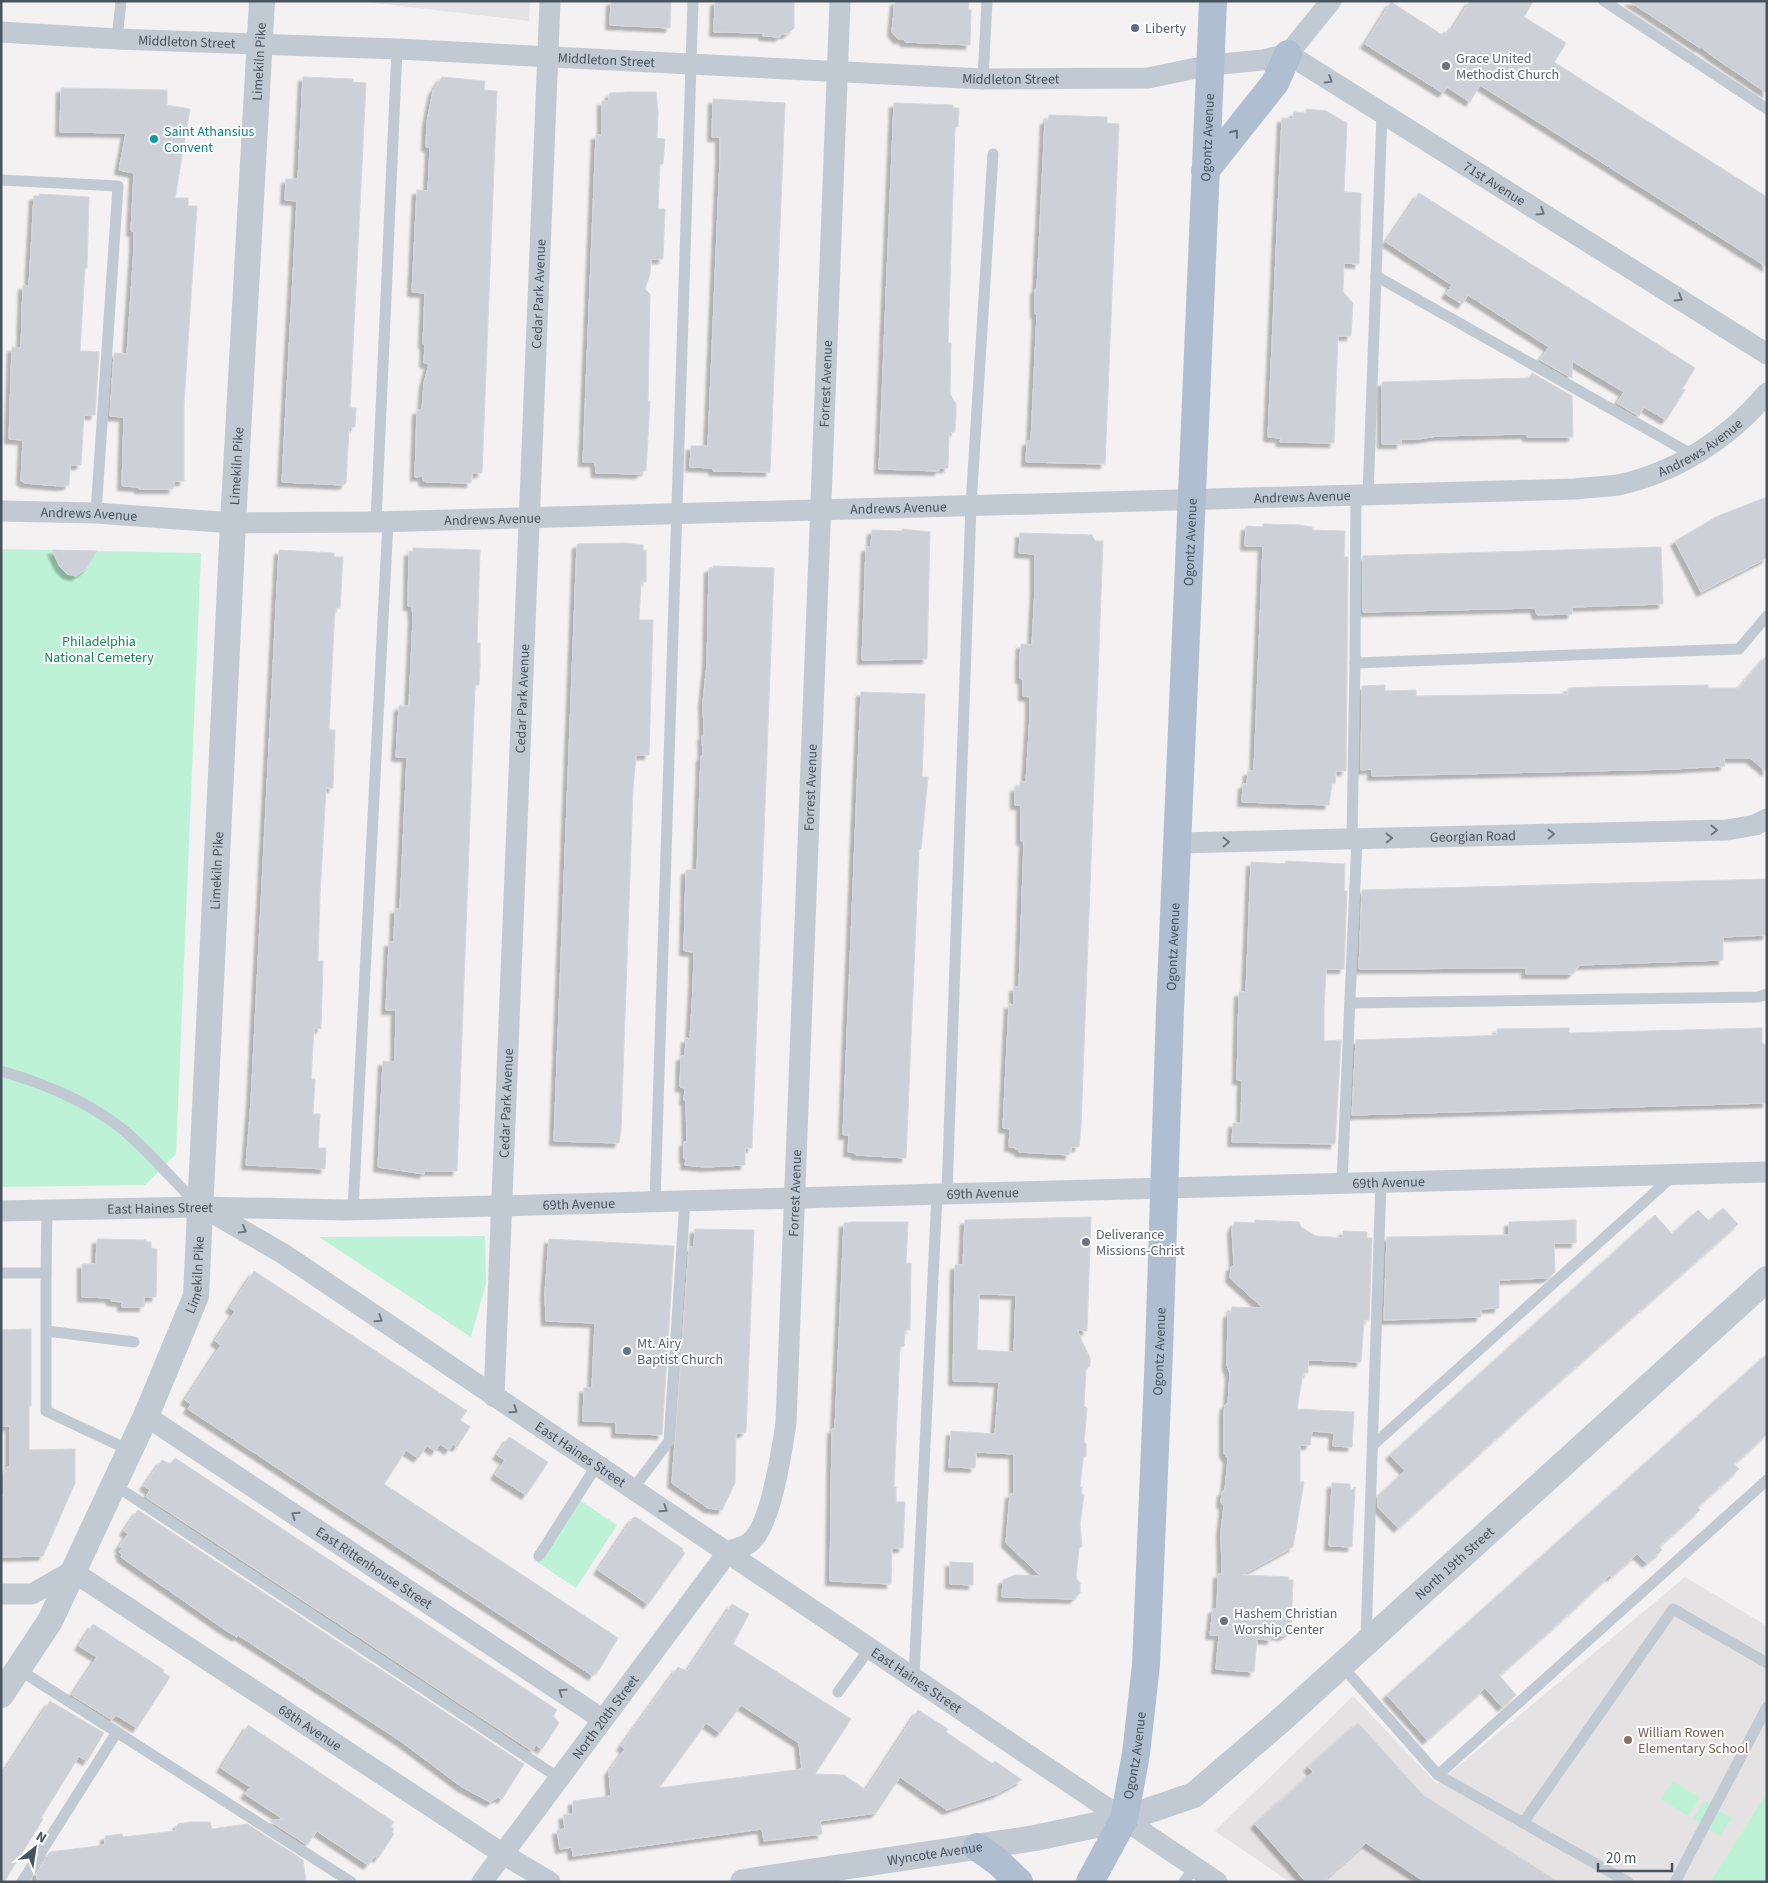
<svg xmlns="http://www.w3.org/2000/svg" width="1768" height="1883" font-family="'Source Sans 3',sans-serif">
  <defs>
    <filter id="shadow"><feDropShadow dx="-4.5" dy="4.5" stdDeviation="1" flood-color="#0004"/></filter>
  </defs>
  <rect width="100%" height="100%" fill="#f3f1f1"/>
  <g fill="#e5e2e3">
    <path d="M358 1H530L529 21Z"/>
    <path d="M1685 1577 1767 1626V1792L1710 1882H1290L1215 1831 1353 1696 1437 1784Z"/>
  </g>
  <g fill="#bef2d6">
    <path d="M1 549 201 553 176 1154 145 1185 1 1187Z"/>
    <path d="M485 1236 486 1283 471 1337 319 1237Z"/>
    <path d="M578 1499 617 1525 576 1588 537 1562Z"/>
    <path d="M1673 1781 1700 1798 1688 1816 1661 1799Z"/>
    <path d="M1767 1792V1882H1710Z"/>
    <path d="M1704 1801 1731 1818 1720 1836 1693 1819Z"/>
  </g>
  <g fill="#cdd0d6" stroke="#d5d7dd" fill-rule="evenodd" filter="url(#shadow)">
    <path d="M611 1H671L670 28 610 25Z"/>
    <path d="M715 1H794V28L787 34H781L780 37 763 36V33L714 32Z"/>
    <path d="M895 1H969L968 10H971L970 45 905 42 904 39H898L892 32Z"/>
    <path d="M1470 1H1533L1524 17 1566 43 1554 62 1767 197V267L1480 85 1470 102 1447 87 1443 93 1365 44 1391 2 1444 36 1449 28 1452 30Z"/>
    <path d="M1629 1H1767V93L1715 58 1701 47 1700 48Z"/>
    <path d="M303 77 353 79V82L366 83 350 408H356L355 427H349L346 483 343 485 282 482 297 201 285 200 286 179H298Z"/>
    <path d="M442 77 485 81 484 90 497 91 482 473H472L471 483 426 482 423 481V476L415 477 417 410H422L424 383 429 364 424 363 425 345 423 344 425 293 412 292 417 190 428 191 430 147H426L427 122 433 91Z"/>
    <path d="M61 88 167 90V105L190 109 175 198H188V206H197L184 403V481H174L173 489H139V487L122 486 124 417 110 416 114 353 127 354 134 248V232L131 231 134 173 119 170 126 133 60 132Z"/>
    <path d="M628 92H656L658 113 657 138 665 139 663 164H660L658 209H665L663 259H651L650 274 645 289 650 294 648 401H650L646 471H642L641 474 596 473 595 462H583L596 135H602V101H609L610 93Z"/>
    <path d="M713 99 785 103 770 472 713 471V468L690 467 691 446H708L720 160V137H712Z"/>
    <path d="M894 103 953 105V108H959L958 127H955L948 343H951L950 394 956 404V415L955 432H949L948 468H939V471L879 469Z"/>
    <path d="M1306 109 1326 111 1347 123 1344 192 1361 193 1359 264 1344 263 1343 292 1353 303 1351 336H1338L1334 443 1280 442 1281 438 1268 437 1282 118 1293 119 1294 112 1306 113Z"/>
    <path d="M1049 115 1107 117V123L1119 124 1105 464 1026 462 1027 441H1031L1037 314H1035V289H1037L1045 120H1048Z"/>
    <path d="M1419 193 1695 368 1682 389 1685 390 1666 420 1644 407 1639 416 1617 403 1624 392 1572 361V378L1540 360 1549 347 1468 295 1462 304 1446 294 1452 285 1386 242Z"/>
    <path d="M39 194 89 197 87 268H85L80 351 99 352 95 415H84L81 465H70L69 485 60 486 24 483V481H21L23 440 9 439 12 347 21 348 23 285 29 286 34 196H39Z"/>
    <path d="M1532 373 1572 396 1573 437H1527V434L1437 436 1419 439H1401V444H1382V382L1529 378Z"/>
    <path d="M1767 497V558L1701 592 1675 541 1718 516Z"/>
    <path d="M1263 524 1300 525 1312 527V530L1345 531 1344 557H1348L1346 771H1336L1335 784 1332 783 1329 805 1242 802 1243 784H1247L1248 771H1254L1263 546H1245L1246 526 1263 527Z"/>
    <path d="M902 529 930 532 927 659 862 660 866 547H871L872 530 902 531Z"/>
    <path d="M1020 533 1092 535 1095 541H1103L1081 1126 1079 1147H1072L1069 1155 1019 1152V1149H1015V1147H1009L1010 1129 1003 1128 1009 1004 1014 1005V987H1019L1024 841H1021V805H1015V787H1020V782H1026L1030 716V697L1023 696V679H1020V657L1021 644 1032 645 1035 590V554L1019 553Z"/>
    <path d="M625 543 643 545V550H646V582H641L639 620H653L649 755H636L633 789 621 1130 619 1143 554 1141 577 544Z"/>
    <path d="M1661 547 1663 604 1572 607V614L1537 615 1535 608 1363 612V556Z"/>
    <path d="M413 548 480 550 477 643H480V666L479 685H475L457 1171H424V1174L378 1167 383 1061 395 1062 396 1010H386L389 942H394L395 909H400L407 757H396L399 706H409L413 619 412 606H408L409 551 413 552Z"/>
    <path d="M52 550 97 551 86 569 76 576 67 574 60 567Z"/>
    <path d="M279 550 334 553V557H343L340 608H335L331 686 329 730H335L333 788H326L320 894 318 961H323L321 1029 314 1028 311 1079H315L313 1114H320L318 1148H326L325 1169 246 1165 251 1102Z"/>
    <path d="M713 566 774 568 752 1148H745V1165L705 1167 685 1165 686 1159H684V1142H687L686 1101 684 1100 685 1088 680 1087 681 1056H685L686 1038 690 1039 693 989 694 952 684 951 686 870H697L700 784 701 756H703L702 736H704L703 702 707 665 709 568H713Z"/>
    <path d="M1767 655V772L1750 758H1724L1725 766 1674 769 1372 776V769L1361 770 1362 686 1385 685V691L1416 690V696L1568 694V688L1594 687 1708 685V688H1739Z"/>
    <path d="M861 692 925 694 922 777H928L921 849H919L906 1158 856 1155V1153L848 1152 849 1135H843Z"/>
    <path d="M1286 861 1345 864 1344 891H1347L1344 969H1326L1324 1009V1041L1341 1040 1335 1144 1232 1142 1233 1123H1241L1242 1080H1237L1239 992H1246L1251 862 1285 864Z"/>
    <path d="M1767 879V935L1723 937V960L1580 965 1572 974H1526V968L1359 969 1362 890Z"/>
    <path d="M1569 1028V1033L1762 1028V1043L1767 1046V1103L1352 1115 1356 1040 1480 1036 1497 1035V1029Z"/>
    <path d="M1723 1208 1738 1224 1539 1399 1398 1528 1378 1507V1496L1405 1471 1390 1455 1655 1215 1672 1234 1698 1210 1709 1221Z"/>
    <path d="M1091 1217 1087 1331 1077 1330 1090 1358V1366L1086 1369 1084 1406 1087 1408 1084 1442 1086 1444V1456L1083 1458 1080 1487H1082L1081 1493 1084 1495 1080 1524 1082 1547 1079 1548 1076 1578 1080 1583V1593L1074 1599 1002 1597 1003 1580 1015 1575 1041 1576 1006 1543 1010 1494H1014V1454L976 1452 975 1468 949 1467 951 1431 995 1434 999 1382 953 1381 955 1265H963L965 1220ZM979 1294 1016 1295 1014 1352 977 1350Z"/>
    <path d="M1255 1220 1299 1222 1301 1227 1316 1236 1343 1238V1231L1367 1232V1238H1372L1369 1320H1364L1361 1362 1308 1360V1373H1303L1297 1409 1354 1412 1352 1447 1333 1446 1334 1433 1312 1431 1310 1445H1300V1482H1304L1293 1547 1242 1575 1289 1577 1288 1580H1293L1291 1631 1283 1636 1273 1635 1271 1640 1257 1639 1254 1672 1216 1669 1219 1635H1210L1213 1609H1217L1218 1574H1222L1221 1532 1224 1506 1221 1503 1222 1492 1225 1490 1228 1459 1224 1453V1412L1225 1405 1228 1403 1230 1374 1227 1365 1228 1313H1231L1232 1307 1263 1308 1230 1278 1231 1267 1234 1265 1232 1229 1235 1222 1255 1223Z"/>
    <path d="M1576 1220V1243H1554L1555 1272 1548 1278 1499 1280V1308L1481 1309V1317L1384 1320 1387 1237 1509 1235V1222Z"/>
    <path d="M852 1222H908L906 1263H911L910 1330H905L904 1346 900 1347 894 1487H896V1502H905L903 1548H892L891 1584 830 1581 832 1429H835L844 1223Z"/>
    <path d="M695 1229 754 1230 746 1432 736 1434 735 1483 722 1510 708 1508 672 1483 689 1247H694Z"/>
    <path d="M97 1239 146 1240V1242H151V1248L157 1249 156 1297H144V1307H122V1302L111 1301V1298L82 1297V1264H96Z"/>
    <path d="M549 1239 674 1246 662 1435 616 1433V1422L583 1421 584 1388H592L595 1323 546 1321 545 1294Z"/>
    <path d="M254 1271 467 1411 460 1420 470 1427 457 1447 453 1444 449 1450 440 1444 435 1451 427 1446 418 1458 406 1450 384 1484 618 1638 599 1670 597 1669 593 1676 188 1409 191 1404 185 1400 221 1345 215 1341 235 1311 230 1308Z"/>
    <path d="M31 1329V1406H29V1450L75 1449V1483L43 1556 1 1557V1496H4V1471H7V1467H10V1426H1V1330Z"/>
    <path d="M1767 1354V1434L1734 1464 1739 1469 1697 1507 1700 1510 1659 1546 1662 1550 1647 1563 1637 1554 1611 1577 1610 1575 1562 1620 1499 1675 1516 1695 1502 1707 1485 1688 1427 1740 1387 1695Z"/>
    <path d="M509 1437 548 1462 526 1495 495 1475 505 1460 497 1455Z"/>
    <path d="M175 1458 557 1710 553 1716 559 1723 542 1749 536 1745 532 1751 146 1497 150 1490 144 1486 162 1460 170 1464Z"/>
    <path d="M1332 1483 1350 1484V1491L1355 1487 1352 1547 1329 1546Z"/>
    <path d="M138 1510 524 1764 502 1799 498 1797 490 1802 462 1787 402 1742 238 1635 237 1637 224 1629 121 1557 122 1555 119 1552 122 1548 119 1547 128 1534 124 1531Z"/>
    <path d="M636 1517 683 1549 682 1551 685 1553 648 1604 598 1570 633 1518Z"/>
    <path d="M950 1562 973 1563V1585L950 1584Z"/>
    <path d="M732 1604 749 1614 733 1644 851 1719 815 1774 844 1775 866 1790 918 1710 948 1729 946 1732 993 1764 995 1761 1022 1780 996 1794 947 1810 900 1777 876 1813 820 1821 822 1834 764 1841 762 1829 573 1856 572 1847 560 1849 557 1830 565 1829 563 1815 573 1814V1801L611 1796 609 1771 625 1749 621 1746 678 1667 687 1671ZM741 1705 799 1743 802 1769 659 1788 706 1723 720 1733Z"/>
    <path d="M93 1624 164 1670 163 1672 170 1677 137 1728 116 1715 112 1720 72 1695 97 1657 79 1646Z"/>
    <path d="M50 1701 104 1733 87 1761 79 1756 41 1818 43 1819 4 1882H1V1776Z"/>
    <path d="M1358 1723 1423 1795 1558 1882H1425L1366 1843 1322 1882H1306L1255 1824 1313 1772 1308 1767Z"/>
    <path d="M248 1725 394 1822 391 1827 394 1829 392 1832 394 1834 378 1858 375 1856 368 1865 317 1831 307 1845 270 1821 283 1819 245 1794 250 1787 221 1768Z"/>
    <path d="M190 1822H210L212 1829 247 1824 303 1860 306 1882H38L36 1874 50 1852 105 1845V1836L122 1834 123 1837 175 1831 178 1824Z"/>
  </g>
  <g fill="none" stroke-linecap="round" stroke-linejoin="round">
    <g stroke="#c1cad3" stroke-width="11">
      <path d="M1604 1 1767 109"/>
      <path d="M117 39 121 1"/>
      <path d="M983 79 987 1"/>
      <path d="M1 180 118 186 96 513"/>
      <path d="M1376 276 1693 455"/>
      <path d="M1356 495 1355 663 1739 649 1767 616"/>
      <path d="M1368 495 1382 113"/>
      <path d="M376 522 397 49"/>
      <path d="M1352 839 1355 663"/>
      <path d="M1350 1003 1758 997 1767 994"/>
      <path d="M1 1071C46 1084 91 1102 127 1133 152 1155 174 1181 197 1204"/>
      <path d="M1342 1183 1357 839"/>
      <path d="M947 1193 971 505 993 154"/>
      <path d="M655 1201 693 1"/>
      <path d="M353 1210 388 521"/>
      <path d="M1 1273H46L47 1210"/>
      <path d="M46 1273V1411L129 1450"/>
      <path d="M47 1331 134 1342"/>
      <path d="M1373 1445 1673 1176"/>
      <path d="M113 1484 559 1778"/>
      <path d="M633 1489 669 1441 685 1200"/>
      <path d="M539 1556 597 1465"/>
      <path d="M1366 1639 1381 1182"/>
      <path d="M1341 1665 1438 1775 1628 1882"/>
      <path d="M18 1669 351 1882"/>
      <path d="M914 1677 937 1194"/>
      <path d="M838 1692 870 1648"/>
      <path d="M1438 1775 1767 1480"/>
      <path d="M1523 1823 1673 1609 1767 1663"/>
      <path d="M22 1882 117 1732"/>
      <path d="M1184 1882 1195 1867"/>
      <path d="M1675 1882 1767 1707"/>
    </g>
    <g stroke="#c1cad3" stroke-width="21">
      <path id="s1" d="M1 32 117 39 397 49 983 79 1148 78 1211 65 1263 60 1288 54 1767 354"/>
      <path d="M1288 54 1331 1"/>
      <path id="s2" d="M1 511 96 513 233 523 376 522 1576 489C1590 487 1604 487 1618 485 1675 473 1730 438 1767 393"/>
      <path id="s3" d="M1178 843 1727 830 1755 825 1767 819"/>
      <path id="s4" d="M204 1208 282 1253 1217 1882"/>
      <path id="s5" d="M1 1211 200 1207 346 1210 1767 1172"/>
      <path id="s6" d="M494 1397 550 1"/>
      <path id="s7" d="M146 1416 602 1719"/>
      <path id="s8" d="M1 1594H32L72 1571 503 1854 550 1882"/>
      <path id="s9" d="M482 1882 728 1552C734 1549 744 1547 749 1543 771 1528 782 1449 786 1423L840 1"/>
    </g>
    <g stroke="#c1cad3" stroke-width="26">
      <path id="s10" d="M1 1695 50 1621 146 1416 196 1296 233 523 262 1"/>
      <path id="s11" d="M743 1882 1035 1838 1124 1819 1194 1795 1279 1722 1767 1279"/>
    </g>
    <g stroke="#b0bed1" stroke-width="28">
      <path d="M1205 171 1275 83 1288 54"/>
      <path d="M977 1847 998 1862 1019 1882"/>
      <path id="s12" d="M1090 1882 1124 1819 1136 1754 1146 1665 1159 1351 1170 1010 1213 1"/>
    </g>
  </g>
  <defs><path id="oneway-chevron" d="M-2-3.5L2.5 0L-2 3.5" fill="none" stroke-width="1.6" stroke-linecap="round" stroke-linejoin="round" transform="scale(1.25)"/></defs>
  <g stroke="#6c7782">
    <use href="#oneway-chevron" transform="translate(1329 80) rotate(32)"/>
    <use href="#oneway-chevron" transform="translate(1541 212) rotate(32)"/>
    <use href="#oneway-chevron" transform="translate(1679 298) rotate(32)"/>
    <use href="#oneway-chevron" transform="translate(1714 830) rotate(-1)"/>
    <use href="#oneway-chevron" transform="translate(1551 834) rotate(-1)"/>
    <use href="#oneway-chevron" transform="translate(1389 838) rotate(-1)"/>
    <use href="#oneway-chevron" transform="translate(1226 842) rotate(-1)"/>
    <use href="#oneway-chevron" transform="translate(243 1230) rotate(29)"/>
    <use href="#oneway-chevron" transform="translate(379 1319) rotate(34)"/>
    <use href="#oneway-chevron" transform="translate(514 1410) rotate(34)"/>
    <use href="#oneway-chevron" transform="translate(664 1509) rotate(33)"/>
    <use href="#oneway-chevron" transform="translate(295 1515) rotate(-146)"/>
    <use href="#oneway-chevron" transform="translate(562 1692) rotate(-146)"/>
  </g>
  <use stroke="#626e7c" href="#oneway-chevron" transform="translate(1235 133) rotate(-52)"/>
  <circle fill="#5c6f8a" stroke="#fff" stroke-width="2" cx="1135" cy="28" r="5"/>
  <g fill="#6b7280" stroke="#fff" stroke-width="2">
    <circle cx="1446" cy="66" r="5"/>
    <circle cx="1086" cy="1242" r="5"/>
    <circle cx="627" cy="1351" r="5"/>
    <circle cx="1224" cy="1621" r="5"/>
  </g>
  <circle fill="#0f9aa8" stroke="#fff" stroke-width="2" cx="154" cy="139" r="5"/>
  <circle fill="#8d6e63" stroke="#fff" stroke-width="2" cx="1628" cy="1740" r="5"/>
  <g text-anchor="middle" stroke-width="4" stroke-linejoin="round" paint-order="stroke">
    <g font-size="14" fill="#4e5e75" stroke="#fff" text-anchor="start">
      <text x="1145" y="33">Liberty</text>
    </g>
    <g font-size="14" fill="#485360" stroke="#fff">
      <text dy="5" stroke="none"><textPath href="#s1" startOffset="186">Middleton Street</textPath></text>
      <text dy="5" stroke="none"><textPath href="#s1" startOffset="606">Middleton Street</textPath></text>
      <text dy="5" stroke="none"><textPath href="#s10" startOffset="1681">Limekiln Pike</textPath></text>
      <text dy="5" stroke="none"><textPath href="#s1" startOffset="1011">Middleton Street</textPath></text>
      <text dy="5" stroke="none"><textPath href="#s12" startOffset="1756">Ogontz Avenue</textPath></text>
      <text dy="5" stroke="none"><textPath href="#s1" startOffset="1534">71st Avenue</textPath></text>
      <text dy="5" stroke="none"><textPath href="#s6" startOffset="1104">Cedar Park Avenue</textPath></text>
      <text dy="5" stroke="none"><textPath href="#s9" startOffset="1602">Forrest Avenue</textPath></text>
      <text dy="5" stroke="none"><textPath href="#s2" startOffset="1709">Andrews Avenue</textPath></text>
      <text dy="5" stroke="none"><textPath href="#s10" startOffset="1276">Limekiln Pike</textPath></text>
      <text dy="5" stroke="none"><textPath href="#s2" startOffset="1302">Andrews Avenue</textPath></text>
      <text dy="5" stroke="none"><textPath href="#s2" startOffset="898">Andrews Avenue</textPath></text>
      <text dy="5" stroke="none"><textPath href="#s2" startOffset="88">Andrews Avenue</textPath></text>
      <text dy="5" stroke="none"><textPath href="#s2" startOffset="492">Andrews Avenue</textPath></text>
      <text dy="5" stroke="none"><textPath href="#s12" startOffset="1351">Ogontz Avenue</textPath></text>
      <text dy="5" stroke="none"><textPath href="#s6" startOffset="699">Cedar Park Avenue</textPath></text>
      <text dy="5" stroke="none"><textPath href="#s9" startOffset="1198">Forrest Avenue</textPath></text>
      <text dy="5" stroke="none"><textPath href="#s3" startOffset="295">Georgian Road</textPath></text>
      <text dy="5" stroke="none"><textPath href="#s10" startOffset="871">Limekiln Pike</textPath></text>
      <text dy="5" stroke="none"><textPath href="#s12" startOffset="946">Ogontz Avenue</textPath></text>
      <text dy="5" stroke="none"><textPath href="#s6" startOffset="294">Cedar Park Avenue</textPath></text>
      <text dy="5" stroke="none"><textPath href="#s5" startOffset="1388">69th Avenue</textPath></text>
      <text dy="5" stroke="none"><textPath href="#s9" startOffset="792">Forrest Avenue</textPath></text>
      <text dy="5" stroke="none"><textPath href="#s5" startOffset="982">69th Avenue</textPath></text>
      <text dy="5" stroke="none"><textPath href="#s5" startOffset="578">69th Avenue</textPath></text>
      <text dy="5" stroke="none"><textPath href="#s5" startOffset="159">East Haines Street</textPath></text>
      <text dy="5" stroke="none"><textPath href="#s10" startOffset="466">Limekiln Pike</textPath></text>
      <text dy="5" stroke="none"><textPath href="#s12" startOffset="541">Ogontz Avenue</textPath></text>
      <text dy="5" stroke="none"><textPath href="#s4" startOffset="450">East Haines Street</textPath></text>
      <text dy="5" stroke="none"><textPath href="#s11" startOffset="809">North 19th Street</textPath></text>
      <text dy="5" stroke="none"><textPath href="#s7" startOffset="274">East Rittenhouse Street</textPath></text>
      <text dy="5" stroke="none"><textPath href="#s4" startOffset="855">East Haines Street</textPath></text>
      <text dy="5" stroke="none"><textPath href="#s9" startOffset="206">North 20th Street</textPath></text>
      <text dy="5" stroke="none"><textPath href="#s8" startOffset="362">68th Avenue</textPath></text>
      <text dy="5" stroke="none"><textPath href="#s12" startOffset="136">Ogontz Avenue</textPath></text>
      <text dy="5" stroke="none"><textPath href="#s11" startOffset="194">Wyncote Avenue</textPath></text>
    </g>
    <g font-size="14" fill="#5b616d" stroke="#fff" text-anchor="start">
      <text x="1456" y="63">Grace United<tspan x="1456" dy="16">Methodist Church</tspan></text>
      <text x="1096" y="1239">Deliverance<tspan x="1096" dy="16">Missions-Christ</tspan></text>
      <text x="637" y="1348">Mt. Airy<tspan x="637" dy="16">Baptist Church</tspan></text>
      <text x="1234" y="1618">Hashem Christian<tspan x="1234" dy="16">Worship Center</tspan></text>
    </g>
    <g font-size="14" fill="#0d838f" stroke="#fff" text-anchor="start">
      <text x="164" y="136">Saint Athansius<tspan x="164" dy="16">Convent</tspan></text>
    </g>
    <g font-size="14" fill="#138754" stroke="#fff">
      <text x="99" y="646">Philadelphia<tspan x="99" dy="16">National Cemetery</tspan></text>
    </g>
    <g font-size="14" fill="#785e54" stroke="#fff" text-anchor="start">
      <text x="1638" y="1737">William Rowen<tspan x="1638" dy="16">Elementary School</tspan></text>
    </g>
  </g>
  <rect width="1768" height="1883" fill="none" stroke="#485360" stroke-width="5"/>
  <g transform="translate(35 1848) rotate(30)" stroke="#ffffff" stroke-width="4" paint-order="stroke">
  <path d="M0-4L9 19L0 12L-9 19Z" fill="#485360"/>
  <text y="-8" font-size="14" font-weight="bold" text-anchor="middle" fill="#485360">N</text>
  </g>
  <path d="M1598 1863v8h74v-8" fill="none" stroke="#485360" stroke-width="2.5"/>
  <text x="1606" y="1863" font-size="15" fill="#485360" stroke="#ffffff" stroke-width="4" paint-order="stroke">20 m</text>
</svg>
